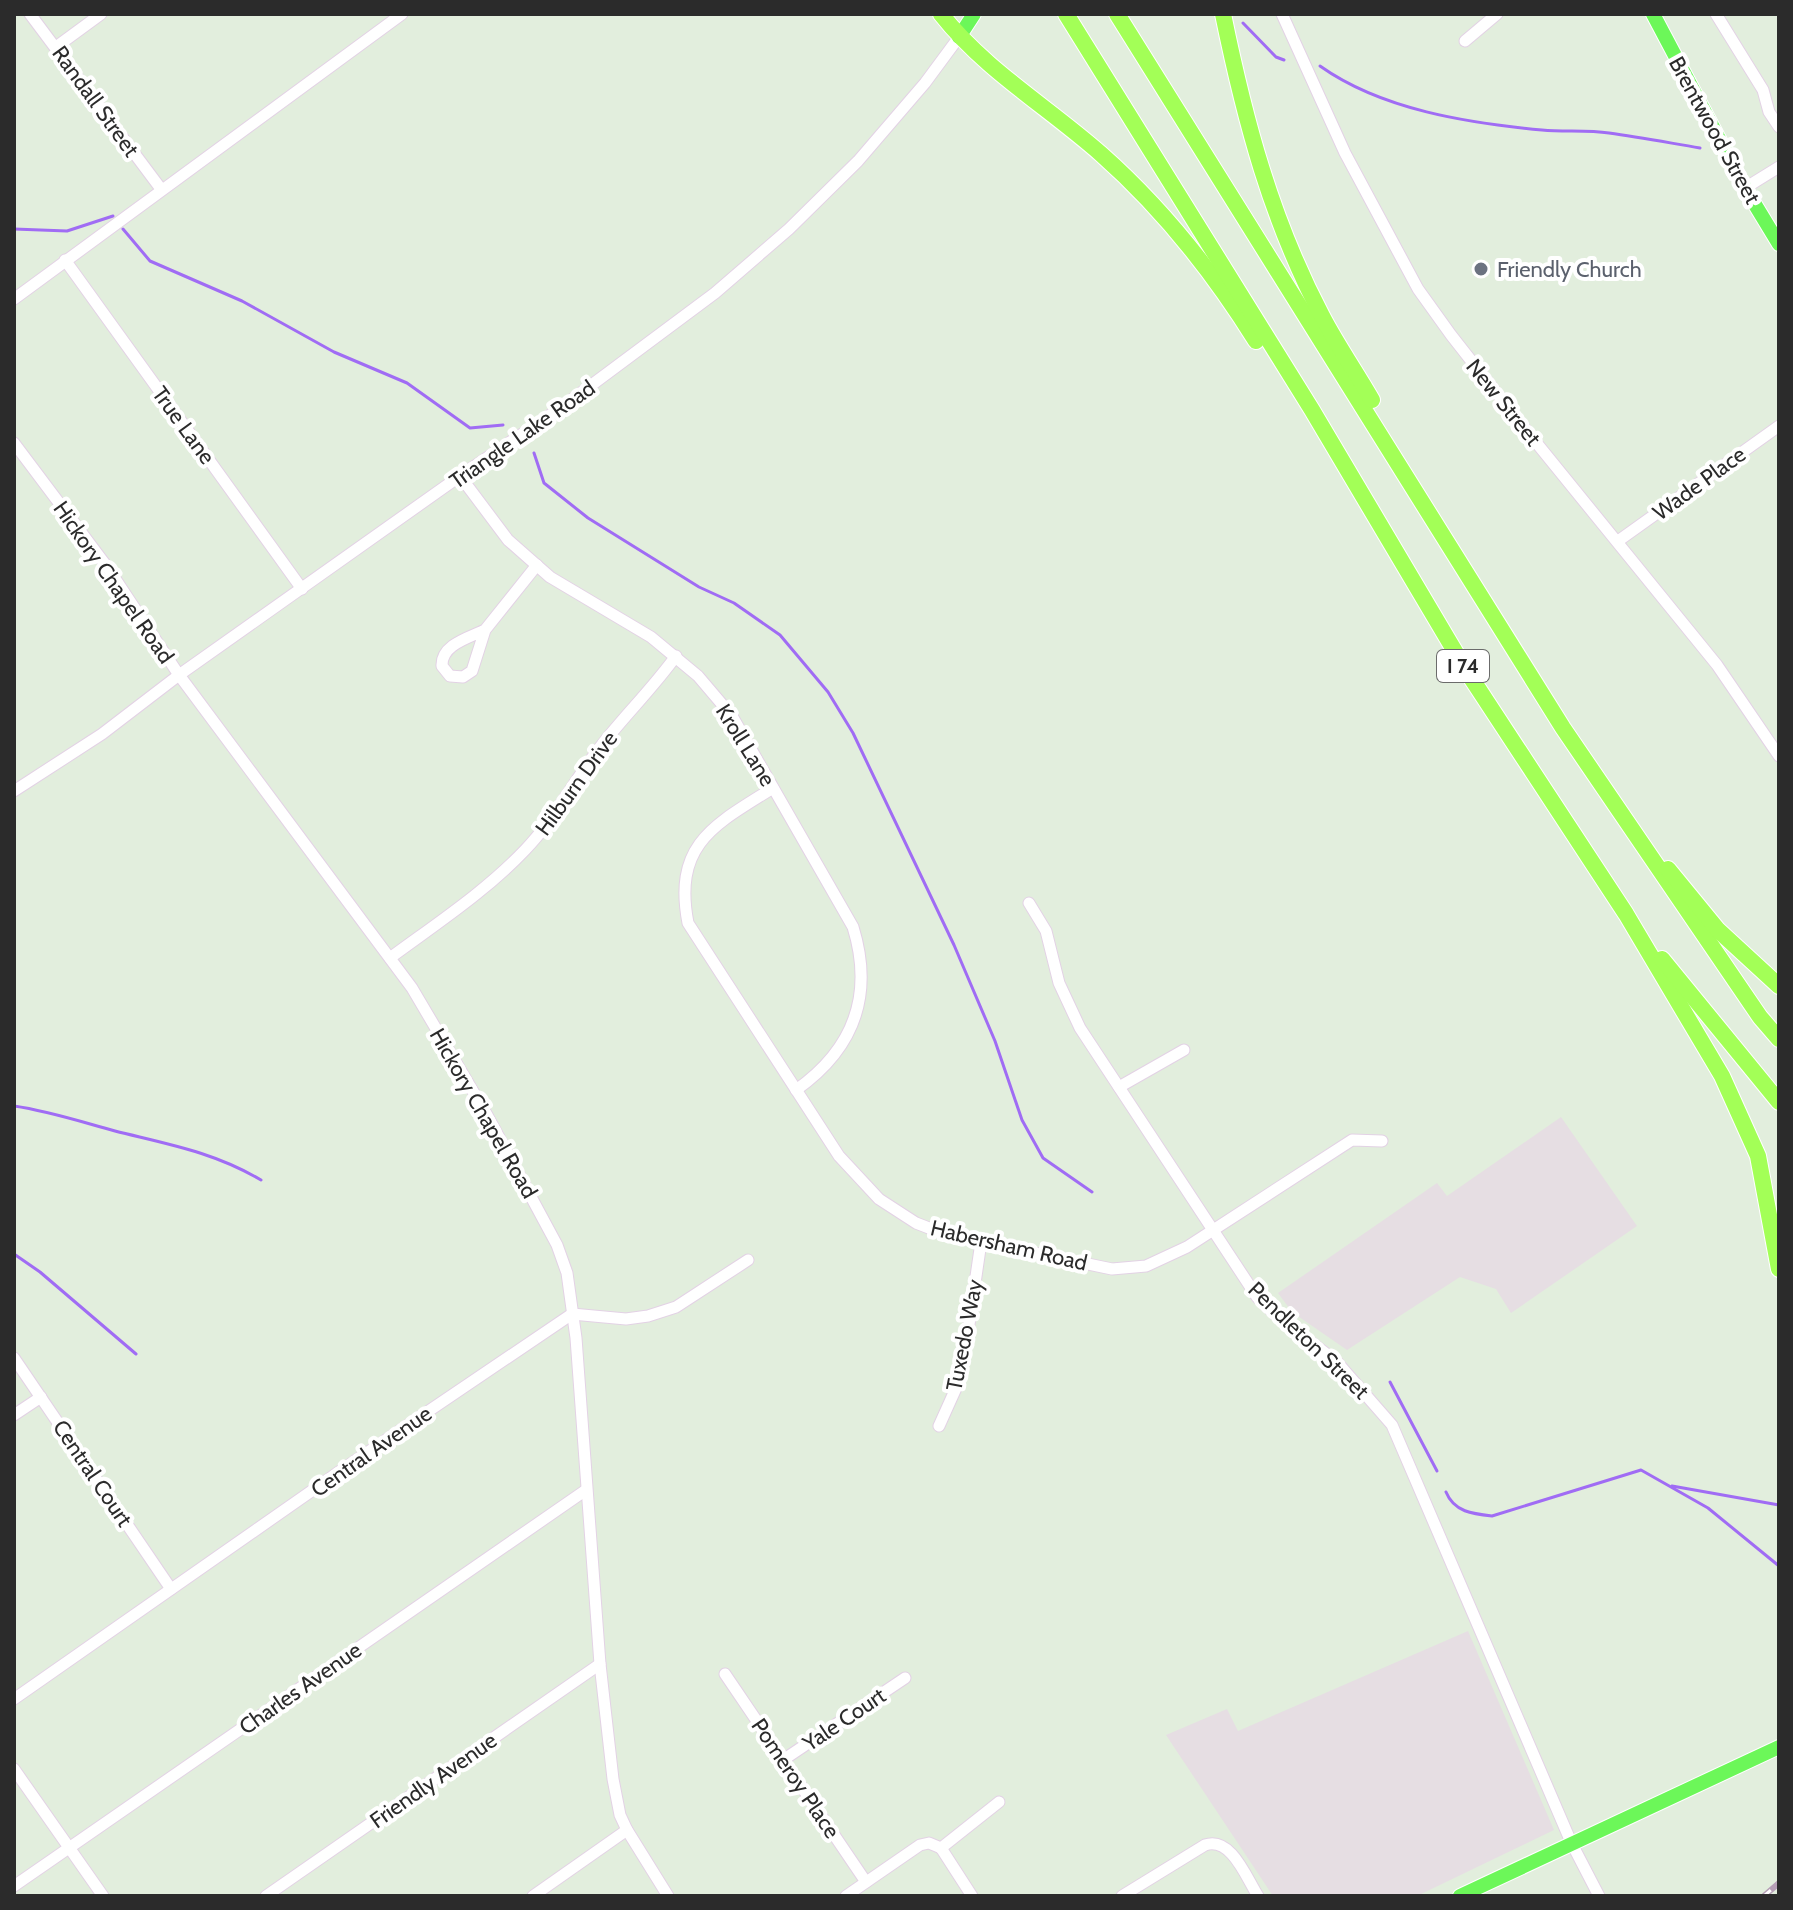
<svg xmlns="http://www.w3.org/2000/svg" width="1793" height="1910" font-family="Cabin,sans-serif">
  <rect width="100%" height="100%" fill="#e2eedd"/>
  <g fill="#e6dee3">
    <path d="M1561 1117 1637 1226 1511 1313 1496 1289 1460 1277 1347 1350 1292 1312 1278 1293 1437 1183 1447 1196Z"/>
    <path d="M1468 1631 1554 1830 1417 1896H1273L1166 1735 1227 1709 1238 1731Z"/>
  </g>
  <g fill="none" stroke-linecap="round" stroke-linejoin="round">
    <g stroke="#a06cf4" stroke-width="3">
      <path d="M1243 23 1276 57 1284 60"/>
      <path d="M1320 66C1382 110 1468 123 1542 130 1564 132 1587 130 1609 133 1639 137 1670 143 1700 148"/>
      <path d="M14 229 67 231 113 216"/>
      <path d="M123 229 150 261 242 301 334 352 407 383 470 428 503 425"/>
      <path d="M534 453 544 483 588 518 699 587 734 603 780 635 828 692 853 733 954 945 995 1041 1022 1120 1043 1158 1092 1192"/>
      <path d="M14 1106C49 1111 82 1122 115 1131 167 1144 214 1152 261 1180"/>
      <path d="M14 1254 40 1272 136 1354"/>
      <path d="M1390 1382 1437 1471"/>
      <path d="M1672 1486 1779 1505"/>
      <path d="M1446 1492C1454 1512 1473 1514 1492 1516L1641 1470 1708 1508 1779 1566"/>
    </g>
    <g stroke="#e3d2e5" stroke-width="13">
      <g id="minor">
        <path d="M30 14 161 189"/>
        <path d="M1282 14 1345 153 1418 289 1451 335 1513 414 1717 665 1779 756"/>
        <path d="M1716 14 1763 90 1769 112 1779 127"/>
        <path d="M1465 41 1497 14"/>
        <path d="M56 47 101 14"/>
        <path d="M1745 188 1779 167"/>
        <path d="M65 260 302 589"/>
        <path d="M14 299 402 14"/>
        <path d="M14 443 108 568 179 675 412 988 487 1115 557 1245 567 1273 576 1338 600 1664 613 1779 620 1815 627 1830 668 1896"/>
        <path d="M460 476 508 540 550 577 651 637 698 676 732 716 853 927C874 995 854 1049 796 1090"/>
        <path d="M1618 541 1779 426"/>
        <path d="M485 630C468 638 441 645 442 666L450 676 463 677 472 671 485 630 537 565"/>
        <path d="M773 788C714 825 673 844 688 923L839 1156 879 1199 916 1223 947 1235 1112 1269 1146 1266 1187 1247 1352 1140 1382 1141"/>
        <path d="M14 791 102 734 179 675 460 476 562 407 715 293 789 229 858 161 925 83 959 37"/>
        <path d="M1029 903 1046 931 1059 983 1080 1028 1257 1297 1279 1318 1337 1362 1392 1425 1571 1842 1599 1896"/>
        <path d="M390 958C436 924 485 892 525 850 555 819 574 780 601 746 625 715 653 688 676 656"/>
        <path d="M1119 1087 1184 1050"/>
        <path d="M14 1358 171 1589"/>
        <path d="M14 1415 41 1397"/>
        <path d="M939 1426 957 1386 964 1359 981 1242"/>
        <path d="M725 1674 866 1882"/>
        <path d="M14 1699 343 1469 572 1314 626 1319 648 1316 676 1307 748 1260"/>
        <path d="M783 1760 905 1678"/>
        <path d="M14 1769 103 1896"/>
        <path d="M941 1848 999 1802"/>
        <path d="M941 1848 972 1896"/>
        <path d="M14 1886 586 1490"/>
        <path d="M266 1896 600 1664"/>
        <path d="M533 1896 627 1830"/>
        <path d="M846 1896 920 1845 929 1843 941 1848"/>
        <path d="M1122 1896 1205 1845C1231 1836 1246 1877 1258 1896"/>
      </g>
    </g>
    <g stroke="#fff" stroke-width="16">
      <g id="major">
        <path d="M1653 14 1745 188 1779 244"/>
        <path d="M959 37 974 14"/>
        <path d="M1460 1896 1779 1747"/>
      </g>
    </g>
    <g stroke="#fff" stroke-width="18">
      <g id="highway">
        <path d="M941 14C985 70 1048 107 1101 154 1162 208 1213 272 1256 341"/>
        <path d="M1066 14 1312 410 1466 670 1626 914 1722 1076 1758 1156 1779 1269"/>
        <path d="M1117 14 1563 728 1760 1017 1779 1039"/>
        <path d="M1223 14C1245 121 1271 219 1322 316 1337 345 1356 372 1372 400"/>
        <path d="M1668 869 1718 930 1779 986"/>
        <path d="M1662 959 1779 1102"/>
      </g>
    </g>
    <use href="#minor" stroke="#fff" stroke-width="11"/>
    <use href="#major" stroke="#6cf759" stroke-width="14"/>
    <use href="#highway" stroke="#a3ff57" stroke-width="16"/>
    <g stroke="#b69fb6" stroke-width="6">
      <path id="rail" d="M1764 1896 1779 1883"/>
    </g>
    <use href="#rail" stroke="#fff" stroke-width="3" stroke-dasharray="9" stroke-linecap="butt"/>
  </g>
  <circle fill="#6b7280" stroke="#fff" stroke-width="3" cx="1481" cy="269" r="8"/>
  <g text-anchor="middle" stroke-width="8" stroke-linejoin="round" paint-order="stroke">
    <rect fill="#fff" stroke="#6b6b6b" stroke-width="2" x="1437" y="650" width="52" height="32" rx="6"/>
    <g font-size="20" font-weight="bold" fill="#2b2b2b">
      <text x="1463" y="673">I 74</text>
    </g>
    <g font-size="22" fill="#2b2b2b" stroke="#fff">
      <text transform="translate(96 101) rotate(54)" y="8">Randall Street</text>
      <text transform="translate(1715 130) rotate(61)" y="8">Brentwood Street</text>
      <text transform="translate(1504 402) rotate(51)" y="8">New Street</text>
      <text transform="translate(184 425) rotate(54)" y="8">True Lane</text>
      <text transform="translate(522 434) rotate(-35)" y="8">Triangle Lake Road</text>
      <text transform="translate(1699 483) rotate(-36)" y="8">Wade Place</text>
      <text transform="translate(114 582) rotate(55)" y="8">Hickory Chapel Road</text>
      <text transform="translate(746 745) rotate(58)" y="8">Kroll Lane</text>
      <text transform="translate(576 783) rotate(-54)" y="8">Hilburn Drive</text>
      <text transform="translate(484 1113) rotate(60)" y="8">Hickory Chapel Road</text>
      <text transform="translate(1009 1245) rotate(13)" y="8">Habersham Road</text>
      <text transform="translate(964 1335) rotate(-79)" y="8">Tuxedo Way</text>
      <text transform="translate(1309 1340) rotate(44)" y="8">Pendleton Street</text>
      <text transform="translate(371 1451) rotate(-35)" y="8">Central Avenue</text>
      <text transform="translate(93 1473) rotate(56)" y="8">Central Court</text>
      <text transform="translate(300 1688) rotate(-35)" y="8">Charles Avenue</text>
      <text transform="translate(844 1719) rotate(-34)" y="8">Yale Court</text>
      <text transform="translate(796 1778) rotate(56)" y="8">Pomeroy Place</text>
      <text transform="translate(433 1780) rotate(-35)" y="8">Friendly Avenue</text>
    </g>
    <g font-size="22" fill="#5b616d" stroke="#fff" text-anchor="start">
      <text x="1497" y="277">Friendly Church</text>
    </g>
  </g>
  <rect width="1793" height="1910" fill="none" stroke="#2b2b2b" stroke-width="32"/>
</svg>
